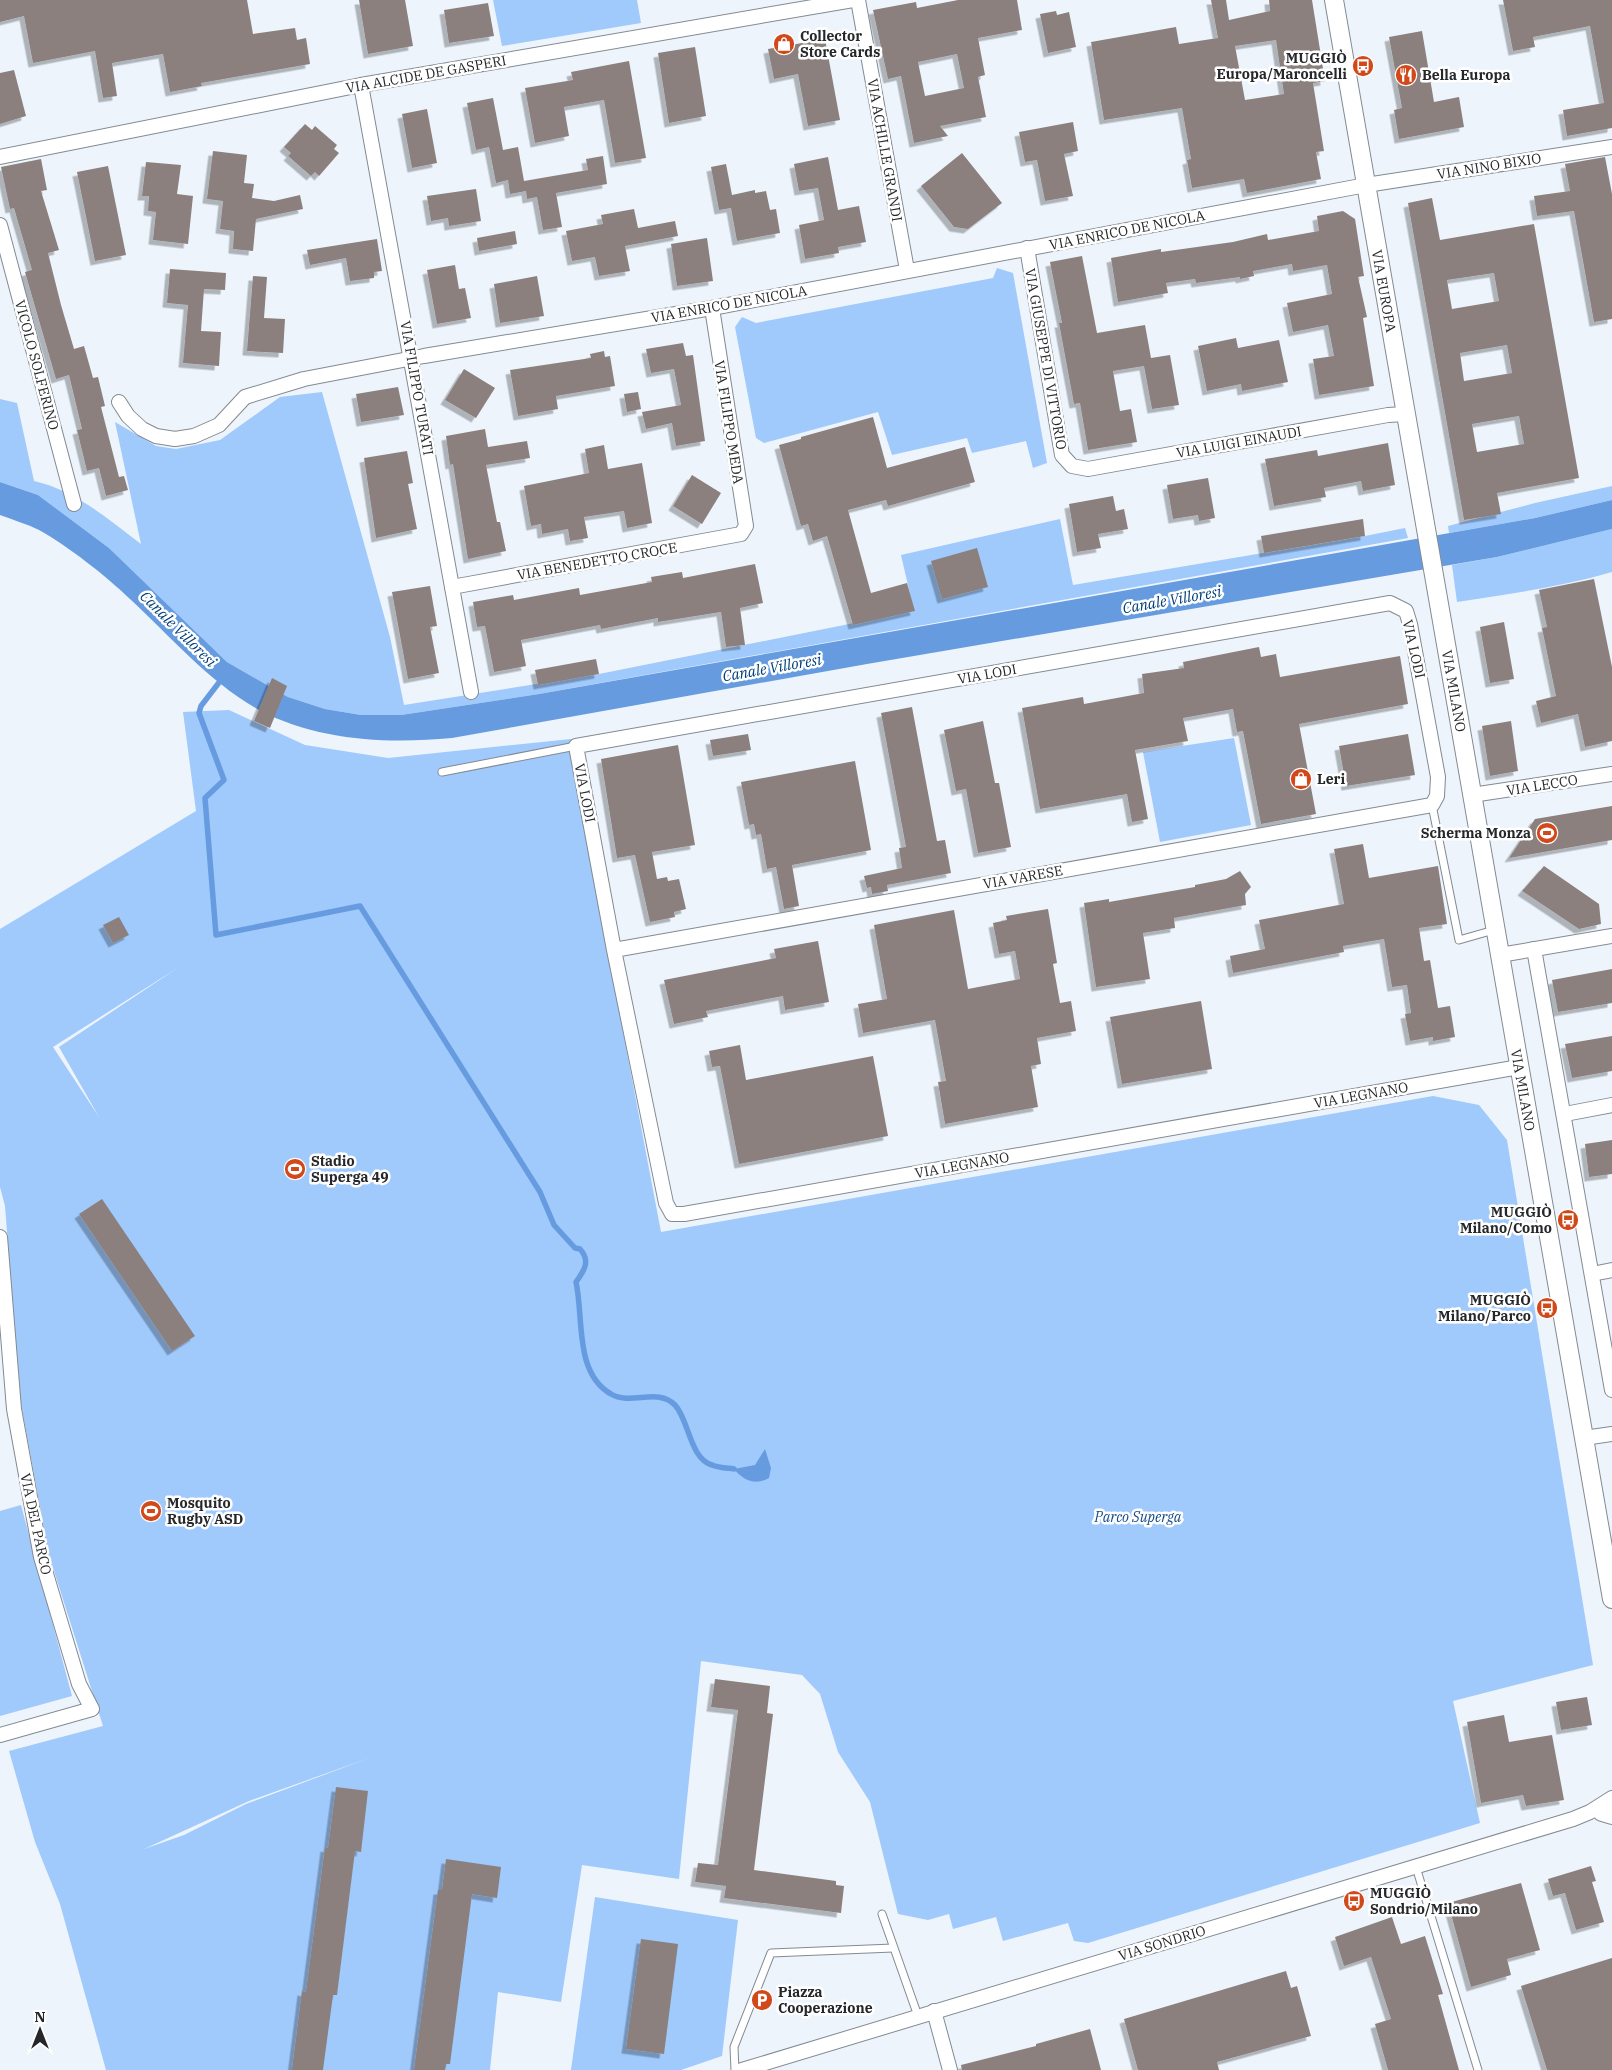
<svg xmlns="http://www.w3.org/2000/svg" width="1612" height="2070" font-family="'IBM Plex Serif',serif">
  <defs>
    <filter id="shadow"><feDropShadow dx="-4.5" dy="4.5" stdDeviation="0" flood-color="#0004"/></filter>
  </defs>
  <rect width="100%" height="100%" fill="#edf4fc"/>
  <g fill="#a0c9fc" fill-rule="evenodd">
    <path d="M493 0H637L641 23 502 46Z"/>
    <path d="M997 268 1013 273 1047 463 1033 468 1026 441 972 453 967 438 892 455 878 412 764 443 756 438 735 327 742 317 756 323 993 278Z"/>
    <path d="M322 392 390 637 404 705 599 674 914 611 901 555 1060 519 1073 585 1365 536 1405 528 1408 538 539 694 401 715H361L325 709 288 697 227 662 109 548 38 495 0 482V399L17 403 34 481C75 490 108 519 141 544L115 422 156 446 176 449 220 440 280 397Z"/>
    <path d="M1612 486V500L1535 518 1449 533 1448 526 1535 503Z"/>
    <path d="M1612 529V572C1561 587 1509 594 1457 602L1452 565 1497 557Z"/>
    <path d="M229 710 305 745 388 758 571 739 574 773 661 1232 1433 1096 1479 1105 1507 1140 1593 1665 1453 1701 1480 1823 1088 1943 1074 1941 1068 1923 1003 1941 996 1917 953 1929 949 1914 928 1920 898 1914 870 1802 838 1752 820 1694 802 1675 701 1661 679 1879 582 1865 561 2002 498 1992 490 2070H106L60 1904 35 1842 9 1751 103 1726 49 1555 20 1398 5 1206 0 1187V929L196 811 183 712ZM179 967 59 1047 99 1117 53 1047ZM372 1757 246 1804 184 1835 144 1849 249 1801Z"/>
    <path d="M1234 738 1251 825 1160 842 1143 752Z"/>
    <path d="M21 1505 72 1696 0 1716V1511Z"/>
    <path d="M595 1897 738 1920 722 2056 681 2070H571Z"/>
  </g>
  <g fill="#669cdf">
    <path d="M0 482 38 495 109 548 227 662 288 697 325 709 361 715H401L539 694 1535 518 1612 500V529L1497 557 867 664 452 738C388 744 318 741 259 710 209 682 171 637 130 599 105 575 69 547 39 530 27 524 13 520 0 515Z"/>
    <path d="M765 1449 771 1468 769 1478C755 1486 743 1480 734 1469L755 1465Z"/>
  </g>
  <g fill="none" stroke-linecap="round" stroke-linejoin="round">
    <path stroke="#669cdf" stroke-width="5.5" d="M224 676 201 706 199 713 224 780 205 798 216 935 360 906 540 1192 554 1225 575 1248 580 1249C591 1261 584 1271 576 1282 584 1318 574 1373 611 1394 631 1406 658 1387 675 1405 689 1420 690 1459 712 1465 719 1468 727 1468 734 1469"/>
  </g>
  <g fill="#8b807d" fill-rule="evenodd" filter="url(#shadow)">
    <path d="M0 0H247L253 34 295 28 297 40 306 38 310 64 201 83 202 86 170 92 163 54 112 63 117 96 103 98 95 51 33 63 24 16 0 22Z"/>
    <path d="M359 0H405L413 46 368 54Z"/>
    <path d="M958 0H1017L1022 30 978 38 985 75 978 77 986 117 940 126 948 136 914 143 901 76 888 79 873 10 916 2 917 8ZM957 54 964 88 925 96 918 62Z"/>
    <path d="M1211 0H1226L1229 20 1270 11 1269 0H1312L1325 81 1313 83 1324 151 1316 152 1321 179 1247 193 1244 179 1192 188 1187 160 1191 159 1182 108 1104 120 1091 42 1176 27 1179 44 1218 38ZM1276 40 1284 94 1245 100 1235 46Z"/>
    <path d="M1503 0H1612V128L1567 136 1563 110 1604 103 1590 26 1533 37 1535 47 1513 51Z"/>
    <path d="M488 3 494 36 449 43 444 10Z"/>
    <path d="M1056 11 1057 15 1069 12 1076 47 1048 53 1040 14Z"/>
    <path d="M1422 31 1434 102 1459 97 1464 127 1399 139 1394 110 1402 108 1389 37Z"/>
    <path d="M825 39 840 120 808 126 798 74 774 79 768 49Z"/>
    <path d="M695 47 706 116 669 123 658 53Z"/>
    <path d="M629 61 646 158 615 163 604 100 564 107 569 136 535 143 525 88 573 80 571 72Z"/>
    <path d="M14 70 26 116 0 124V73Z"/>
    <path d="M493 98 503 150 518 147 524 181 588 170 586 159 603 156 607 184 556 193 562 227 543 230 537 197 527 199 526 191 510 194 508 180 496 183 489 147 476 150 467 103Z"/>
    <path d="M427 109 437 163 412 168 402 114Z"/>
    <path d="M1073 122 1078 151 1064 154 1073 196 1045 201 1037 160 1025 162 1019 132Z"/>
    <path d="M305 124 312 130 315 126 337 145 334 149 339 153 319 176 315 172 311 176 288 156 291 153 284 147Z"/>
    <path d="M213 151 247 155 244 183 254 184 252 198 274 201 300 195 303 209 256 219 253 251 233 249 234 231 220 229 223 201 207 199Z"/>
    <path d="M962 153 1002 203 968 229 954 227 921 186Z"/>
    <path d="M828 157 838 210 859 206 866 242 838 247 839 253 805 259 799 225 824 220 818 188 799 191 794 164Z"/>
    <path d="M1605 157 1612 194V319L1594 322 1574 211 1537 216 1534 196 1570 191 1565 164Z"/>
    <path d="M41 159 47 190 41 191 59 250 48 253 61 305 74 349 84 346 93 378 98 377 105 406 101 407 119 477 124 476 128 490 106 496 99 468 87 471 77 430 82 429 69 375 56 379 25 272 32 270 14 208 10 209 1 167Z"/>
    <path d="M146 162 181 165 177 194 193 196 188 244 153 240 156 212 148 211 149 196H142Z"/>
    <path d="M726 164 732 195 755 190V193L766 191 770 210 776 209 780 233 737 241 731 208 719 210 711 167Z"/>
    <path d="M108 166 126 255 95 261 77 172Z"/>
    <path d="M476 189 481 221 449 226 448 218 431 221 427 196Z"/>
    <path d="M1432 198 1440 240 1534 224 1579 478 1497 493 1501 514 1464 520 1408 203ZM1494 273 1499 301 1452 309 1447 280ZM1507 345 1512 373 1464 381 1460 353ZM1519 416 1524 444 1477 452 1472 424Z"/>
    <path d="M634 209 638 228 675 221 678 236 625 246 630 271 599 276 595 257 572 261 566 231 603 224 601 215Z"/>
    <path d="M1343 211 1355 219 1364 276 1358 277 1367 317 1363 318 1374 386 1319 395 1313 359 1334 356 1328 325 1293 332 1287 303 1332 294 1327 265 1293 271 1292 264 1253 271 1254 276 1240 279V277L1196 283 1195 279 1166 283 1168 293 1118 302 1111 258 1161 249V252L1233 242 1267 234 1268 240 1319 231 1317 216Z"/>
    <path d="M515 231 517 244 479 251 477 238Z"/>
    <path d="M707 238 713 281 677 286 671 244Z"/>
    <path d="M377 239 382 271 374 272V278L350 281 346 258 310 265 307 250Z"/>
    <path d="M1082 256 1097 333 1145 325 1151 358 1170 355 1179 405 1152 409 1144 366 1113 371 1120 411 1131 409 1137 442 1088 450 1080 403 1074 404 1059 323H1062L1050 262Z"/>
    <path d="M455 265 459 289 465 288 471 318 437 324 427 270Z"/>
    <path d="M170 269 226 273 225 290 204 289 201 331 221 332 219 366 183 363 188 305 167 303Z"/>
    <path d="M253 276 267 277 264 318 285 319 283 353 247 351Z"/>
    <path d="M537 276 544 316 500 323 494 284Z"/>
    <path d="M1236 338 1238 348 1279 340 1288 382 1242 391 1241 384 1207 391 1198 346Z"/>
    <path d="M683 343 686 356 693 355 705 441 676 446 672 423 646 429 642 412 681 405 674 369 651 373 646 349Z"/>
    <path d="M604 351 605 357 610 356 615 386 556 396 558 409 518 416 510 370 591 358 590 354Z"/>
    <path d="M464 369 495 388 476 418 445 400Z"/>
    <path d="M398 387 404 415 361 422 356 394Z"/>
    <path d="M638 392 641 409 627 412 624 394Z"/>
    <path d="M873 417 887 468 965 447 975 482 888 506 886 500 848 510 871 593 907 583 915 611 853 625 827 536 813 541 808 524 801 526 779 445 801 439V437Z"/>
    <path d="M485 429 488 447 527 441 530 458 486 465 497 522H500L506 551 468 559 453 464 450 465 446 436Z"/>
    <path d="M1388 443 1395 485 1363 491 1361 481 1324 488 1326 497 1274 506 1265 459 1317 450 1318 456Z"/>
    <path d="M604 445 608 469 642 463 652 523 627 528 624 511 584 517 588 538 570 541 568 529 542 534 541 524 531 526 524 486 589 473 585 449Z"/>
    <path d="M407 451 413 483 408 484 417 529 376 538 364 458Z"/>
    <path d="M692 475 721 493 702 524 673 506Z"/>
    <path d="M1208 478 1215 518 1199 521 1198 515 1173 519 1167 485Z"/>
    <path d="M1113 496 1116 511 1124 509 1128 529 1098 534 1101 548 1077 552 1069 504Z"/>
    <path d="M1363 519 1365 536 1264 553 1261 536Z"/>
    <path d="M977 548 988 587 942 599 931 561Z"/>
    <path d="M755 564 763 603 740 608 745 645 726 647 721 612 658 622V618L601 629 600 625 521 640 526 666 494 672 485 626 477 627 473 602 513 595 514 600 579 588 580 595 652 582 651 577 682 572 683 578Z"/>
    <path d="M1594 579 1612 667V741L1585 747 1578 714 1541 723 1536 701 1556 696 1542 628 1547 627 1539 590Z"/>
    <path d="M430 586 437 626 430 627 439 673 408 679 392 592Z"/>
    <path d="M1504 622 1514 679 1490 683 1480 627Z"/>
    <path d="M1259 647 1261 657 1276 654 1280 677 1400 656 1408 704 1299 724 1316 814 1261 824 1243 731 1237 732 1233 709 1183 718 1188 741 1135 750 1148 819 1132 822 1127 794 1040 809 1022 708 1083 697 1084 704 1144 693 1142 674 1184 668 1183 662Z"/>
    <path d="M596 659 599 674 538 685 535 670Z"/>
    <path d="M272 678 287 686 270 728 254 721Z"/>
    <path d="M912 707 937 841 945 840 951 873 887 885 888 891 872 894 871 887 867 888 864 876 902 868 899 848 906 847 881 713Z"/>
    <path d="M983 721 995 783H999L1011 847 978 853 966 789 956 791 944 730Z"/>
    <path d="M1511 721 1518 771 1490 776 1482 726Z"/>
    <path d="M748 734 751 750 713 756 710 740Z"/>
    <path d="M1408 734 1415 775 1346 786 1339 746Z"/>
    <path d="M678 745 695 845 652 852 657 879 667 877 668 881 679 879 686 909 674 912 675 917 650 922 635 855 617 858 601 759Z"/>
    <path d="M855 761 871 850 792 865 799 906 784 909 776 867 767 869 761 834 756 835 754 824 749 825 741 782Z"/>
    <path d="M1612 806V840L1509 858 1535 819Z"/>
    <path d="M1363 844 1369 878 1438 866 1447 924 1419 928 1424 961 1430 960 1438 1008 1450 1006 1455 1037 1433 1041V1037L1410 1041 1405 1014 1411 1013 1407 985 1392 987 1384 939 1343 946 1344 952 1233 973 1230 956 1265 949 1259 920 1344 904 1334 849Z"/>
    <path d="M1544 866 1599 904 1601 924 1579 929 1522 891Z"/>
    <path d="M1240 871 1251 887 1245 894 1246 905 1174 918 1175 928 1143 933 1150 979 1096 987 1084 903 1109 899V902L1195 887V885L1226 879Z"/>
    <path d="M1048 909 1057 963 1053 964 1060 1003 1071 1001 1076 1031 1037 1038 1041 1064 1031 1066 1038 1107 945 1124 938 1082 946 1081 935 1020 863 1033 858 1004 887 999 874 925 954 910 968 989 1020 979 1015 951 999 954 993 923 1007 920 1006 916Z"/>
    <path d="M119 917 129 935 113 943 103 925Z"/>
    <path d="M818 941 829 1002 785 1010 783 996 706 1011 708 1017 674 1024 664 980 776 958 774 949Z"/>
    <path d="M1612 969V1003L1558 1012 1552 980Z"/>
    <path d="M1201 1001 1212 1069 1122 1084 1110 1017Z"/>
    <path d="M1612 1036V1071L1572 1078 1565 1044Z"/>
    <path d="M740 1045 746 1080 873 1056 888 1136 739 1164 720 1066 712 1067 709 1051Z"/>
    <path d="M1612 1140V1174L1589 1177 1585 1144Z"/>
    <path d="M102 1199 195 1336 172 1351 79 1214Z"/>
    <path d="M715 1679 770 1686 767 1713 773 1714 754 1870 836 1881V1885L844 1886 841 1913 724 1898 726 1886 695 1882 698 1863 718 1865 738 1710 711 1707Z"/>
    <path d="M1587 1697 1592 1725 1561 1730 1556 1702Z"/>
    <path d="M1504 1715 1509 1742 1552 1735 1564 1800 1526 1806 1523 1795 1481 1803 1467 1722Z"/>
    <path d="M336 1787 368 1791 361 1852 355 1851 337 1995H333L323 2070H292L302 1991 306 1992 325 1847 328 1848Z"/>
    <path d="M446 1859 501 1867 497 1898 472 1894 450 2064H446L445 2070H414L438 1890H442Z"/>
    <path d="M1591 1866 1596 1881 1592 1882 1604 1922 1576 1930 1565 1893 1553 1896 1548 1879Z"/>
    <path d="M1521 1883 1540 1950 1507 1959 1511 1975 1471 1987 1448 1903Z"/>
    <path d="M1392 1917 1401 1944 1425 1936 1443 1994 1438 1995 1459 2070H1388L1375 2024 1391 2019 1371 1957 1344 1966 1335 1937Z"/>
    <path d="M641 1939 678 1944 664 2054 626 2049Z"/>
    <path d="M1612 1958V2070H1547L1521 1986Z"/>
    <path d="M1286 1971 1291 1988 1297 1986 1311 2036 1217 2062 1219 2070H1138L1124 2019Z"/>
    <path d="M1090 2029 1101 2070H962L961 2065 1036 2046V2044Z"/>
  </g>
  <g fill="none" stroke-linecap="round" stroke-linejoin="round">
    <g stroke="#848a92" stroke-width="9">
      <g id="service">
        <path d="M442 772 576 746"/>
        <path d="M1432 805 1459 940 1494 930"/>
        <path d="M1416 1867 1478 2070"/>
        <path d="M882 1914 918 2016"/>
        <path d="M735 2070 734 2047 771 1953 893 1948"/>
      </g>
    </g>
    <g stroke="#848a92" stroke-width="16">
      <g id="minor">
        <path d="M858 0 907 270"/>
        <path d="M361 85 471 692"/>
        <path d="M0 157 361 85 853 0"/>
        <path d="M0 225 74 504"/>
        <path d="M1027 248 1062 455 1072 466 1088 469 1388 415 1405 414"/>
        <path d="M119 402 128 416 142 429 156 436 175 439 194 436 219 425 245 397 304 379 424 356 712 308 1366 185 1612 147"/>
        <path d="M452 587 741 534 746 526 712 308"/>
        <path d="M1472 795 1612 774"/>
        <path d="M1534 949 1612 1390"/>
        <path d="M614 950 1432 805 1437 796 1438 777 1410 624 1406 611 1390 603 576 746 614 950 666 1203 672 1214H684L1519 1067"/>
        <path d="M1500 955 1612 936"/>
        <path d="M1565 1114 1612 1105"/>
        <path d="M0 1237 14 1409 41 1557 79 1684 92 1709 0 1735"/>
        <path d="M1592 1274 1612 1270"/>
        <path d="M1584 1438 1612 1434"/>
        <path d="M934 2011 950 2070"/>
        <path d="M742 2070 1573 1819 1590 1812 1612 1798"/>
      </g>
    </g>
    <g stroke="#848a92" stroke-width="20">
      <g id="tertiary">
        <path d="M1334 0 1612 1599"/>
        <path d="M1602 1812 1612 1815"/>
      </g>
    </g>
    <use href="#service" stroke="#fff" stroke-width="7"/>
    <use href="#minor" stroke="#fff" stroke-width="14"/>
    <use href="#tertiary" stroke="#fff" stroke-width="18"/>
  </g>
  <defs>
    <g id="shop-disc" transform="scale(1.125)"><circle r="9.5" fill="#d1491a" stroke="#fff"/><path d="M-5-2.5h2.3a2.7 3.5 0 0 1 5.4 0H5L5.5 6h-11ZM-1.5-2.5h3a1.5 2.3 0 0 0-3 0Z" fill="#fff"/></g>
    <g id="bus-disc" transform="scale(1.125)"><circle r="9.5" fill="#d1491a" stroke="#fff"/><path d="M-5-6H5V4H4V6H2V4H-2V6H-4V4H-5ZM-3.5-4V0h7V-4ZM-3.5 1.2v1.5H-2V1.2ZM2 1.2v1.5H3.5V1.2Z" fill="#fff"/></g>
    <g id="restaurant-disc" transform="scale(1.125)"><circle r="9.5" fill="#d1491a" stroke="#fff"/><path d="M-5-6h1v4h1v-4h1v4h1v-4h1v5L-1.5 .5V6h-2V.5L-5-1ZM5-6V6H3V1.5H1.5Q1.5-4 5-6Z" fill="#fff"/></g>
    <g id="stadium-disc" transform="scale(1.125)"><circle r="9.5" fill="#d1491a" stroke="#fff"/><path d="M0-5a6.5 5 0 1 0 0 10a6.5 5 0 1 0 0-10ZM-3.5-1.8h7v3.6h-7Z" fill="#fff"/></g>
    <g id="parking-disc" transform="scale(1.125)"><circle r="9.5" fill="#d1491a" stroke="#fff"/><path d="M-3.5-5.5H1a3.5 3.5 0 0 1 0 7H-1V5.5H-3.5ZM-1-3.4V-.6H.8a1.4 1.4 0 0 0 0-2.8Z" fill="#fff"/></g>
  </defs>
  <g fill-rule="evenodd">
    <use href="#shop-disc" x="784" y="44"/>
    <use href="#bus-disc" x="1363" y="66"/>
    <use href="#restaurant-disc" x="1406" y="75"/>
    <use href="#shop-disc" x="1301" y="779"/>
    <use href="#stadium-disc" x="1547" y="833"/>
    <use href="#stadium-disc" x="295" y="1169"/>
    <use href="#bus-disc" x="1568" y="1220"/>
    <use href="#bus-disc" x="1547" y="1308"/>
    <use href="#stadium-disc" x="151" y="1511"/>
    <use href="#bus-disc" x="1354" y="1901"/>
    <use href="#parking-disc" x="762" y="2000"/>
  </g>
  <g text-anchor="middle" stroke-width="5" stroke-linejoin="round" paint-order="stroke">
    <g font-size="14" font-weight="bold" fill="#25272a" stroke="#fff" text-anchor="start">
      <text x="800" y="41">Collector<tspan x="800" dy="16">Store Cards</tspan></text>
      <text x="1347" y="63" text-anchor="end">MUGGIÒ<tspan x="1347" dy="16">Europa/Maroncelli</tspan></text>
      <text x="1422" y="80">Bella Europa</text>
      <text x="1317" y="784">Leri</text>
      <text x="1531" y="838" text-anchor="end">Scherma Monza</text>
      <text x="311" y="1166">Stadio<tspan x="311" dy="16">Superga 49</tspan></text>
      <text x="1552" y="1217" text-anchor="end">MUGGIÒ<tspan x="1552" dy="16">Milano/Como</tspan></text>
      <text x="1531" y="1305" text-anchor="end">MUGGIÒ<tspan x="1531" dy="16">Milano/Parco</tspan></text>
      <text x="167" y="1508">Mosquito<tspan x="167" dy="16">Rugby ASD</tspan></text>
      <text x="1370" y="1898">MUGGIÒ<tspan x="1370" dy="16">Sondrio/Milano</tspan></text>
      <text x="778" y="1997">Piazza<tspan x="778" dy="16">Cooperazione</tspan></text>
    </g>
    <g font-size="14" fill="#25272a" stroke="#fff">
      <text transform="translate(426 74) rotate(-10)" y="5">VIA ALCIDE DE GASPERI</text>
      <text transform="translate(885 150) rotate(80)" y="5">VIA ACHILLE GRANDI</text>
      <text transform="translate(1489 166) rotate(-9)" y="5">VIA NINO BIXIO</text>
      <text transform="translate(1127 230) rotate(-11)" y="5">VIA ENRICO DE NICOLA</text>
      <text transform="translate(1384 291) rotate(80)" y="5">VIA EUROPA</text>
      <text transform="translate(729 304) rotate(-10)" y="5">VIA ENRICO DE NICOLA</text>
      <text transform="translate(1046 359) rotate(80)" y="5">VIA GIUSEPPE DI VITTORIO</text>
      <text transform="translate(37 365) rotate(75)" y="5">VICOLO SOLFERINO</text>
      <text transform="translate(417 388) rotate(80)" y="5">VIA FILIPPO TURATI</text>
      <text transform="translate(729 422) rotate(81)" y="5">VIA FILIPPO MEDA</text>
      <text transform="translate(1239 442) rotate(-10)" y="5">VIA LUIGI EINAUDI</text>
      <text transform="translate(597 561) rotate(-10)" y="5">VIA BENEDETTO CROCE</text>
      <text transform="translate(1414 649) rotate(77)" y="5">VIA LODI</text>
      <text transform="translate(987 674) rotate(-10)" y="5">VIA LODI</text>
      <text transform="translate(1454 691) rotate(80)" y="5">VIA MILANO</text>
      <text transform="translate(1542 785) rotate(-9)" y="5">VIA LECCO</text>
      <text transform="translate(585 793) rotate(79)" y="5">VIA LODI</text>
      <text transform="translate(1023 877) rotate(-10)" y="5">VIA VARESE</text>
      <text transform="translate(1523 1090) rotate(80)" y="5">VIA MILANO</text>
      <text transform="translate(1361 1095) rotate(-10)" y="5">VIA LEGNANO</text>
      <text transform="translate(962 1165) rotate(-10)" y="5">VIA LEGNANO</text>
      <text transform="translate(36 1524) rotate(78)" y="5">VIA DEL PARCO</text>
      <text transform="translate(1162 1943) rotate(-17)" y="5">VIA SONDRIO</text>
    </g>
    <g font-size="14" font-style="italic" fill="#134b87" stroke="#fff">
      <text x="1138" y="1522">Parco Superga</text>
    </g>
    <g font-size="15" font-style="italic" fill="#013e79" stroke="#fff">
      <text transform="translate(1172 600) rotate(-10)" y="5">Canale Villoresi</text>
      <text transform="translate(178 629) rotate(45)" y="5">Canale Villoresi</text>
      <text transform="translate(772 668) rotate(-10)" y="5">Canale Villoresi</text>
    </g>
  </g>
  <g transform="translate(40 2030)" stroke="#ffffff" stroke-width="4" paint-order="stroke">
  <path d="M0-4L9 19L0 12L-9 19Z" fill="#25272a"/>
  <text y="-8" font-size="14" font-weight="bold" text-anchor="middle" fill="#25272a">N</text>
  </g>
</svg>
